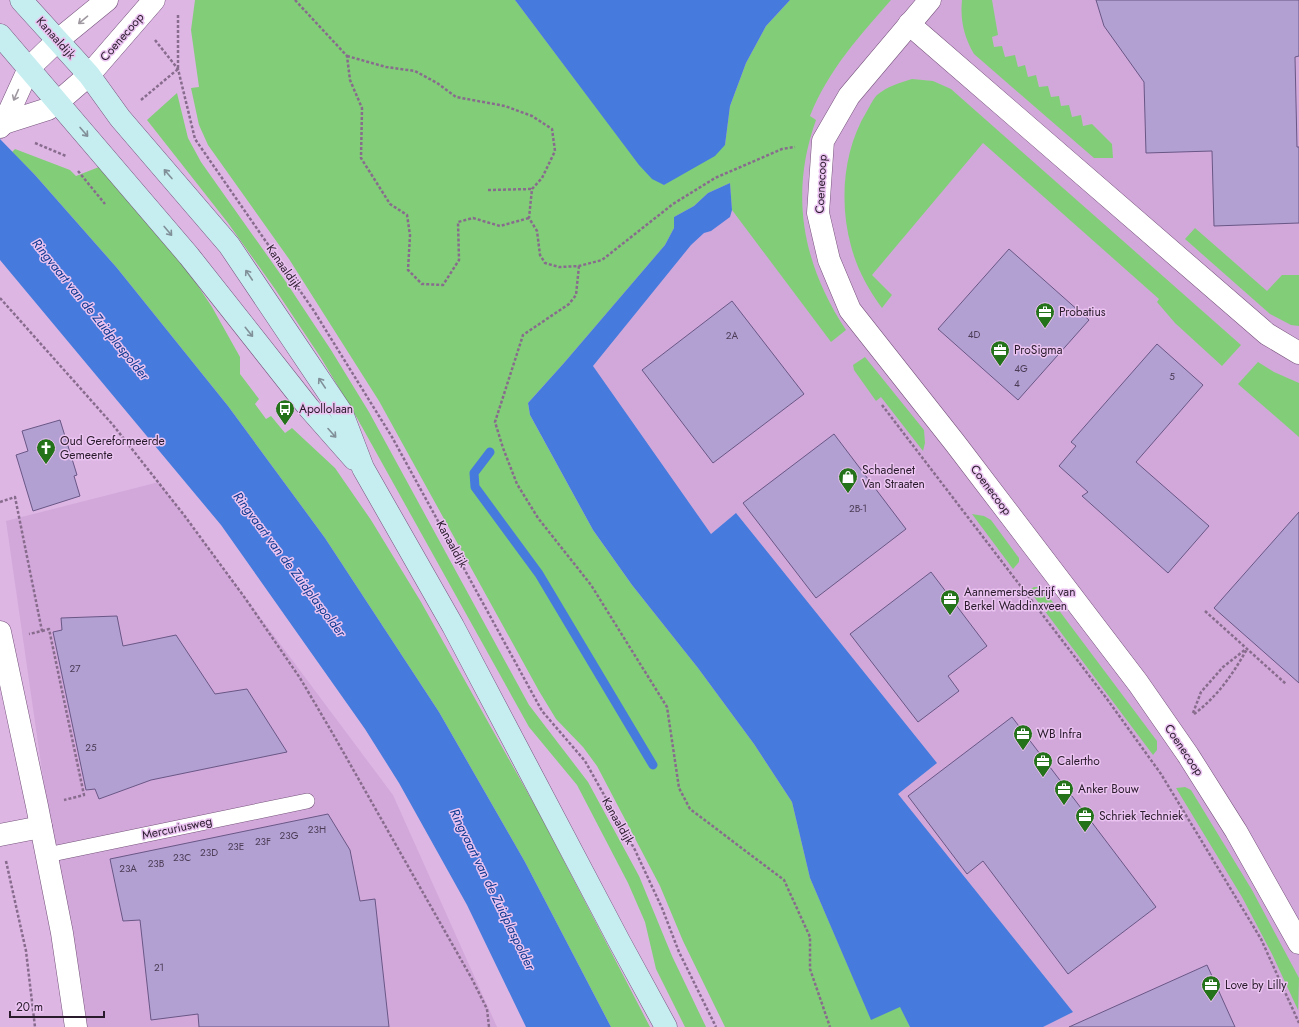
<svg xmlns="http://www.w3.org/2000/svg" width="1299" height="1027" font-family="Jost,sans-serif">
  <rect width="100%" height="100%" fill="#ddb6e4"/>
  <g fill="#d2a8da">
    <path d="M369 0H1299V1027H840Z"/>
    <path d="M159 482 393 795 497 1027H79L6 521Z"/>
  </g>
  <g fill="#82ce78">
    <path d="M195 0H515L639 164 664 185 725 145 730 106 746 63 766 26 790 0H891C858 38 829 69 810 116L816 120C789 195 803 265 846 330L831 342 732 210 730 183 708 193 694 206 674 217V228L665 245 564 363 528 403 530 415 593 530 632 585 698 668 754 744 792 802 810 878 871 1019 900 1006 910 1027H725L683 941 660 886 597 766 583 747 556 719 539 691 379 401 289 259 208 145 199 125 191 88 199 87 191 30Z"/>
    <path d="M962 0H992L998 35 992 37 994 47 1002 46 1005 57 1015 55 1018 67 1025 65 1028 77 1036 75 1039 87 1048 86 1051 97 1059 96 1061 106 1069 105 1072 117 1081 115 1083 126 1092 124 1112 144 1113 158H1094L974 54C964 37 960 20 962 0Z"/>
    <path d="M912 79 933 81 951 89 1241 345 1222 366 1175 323 1157 302 1159 299 983 143 872 275 892 295 882 308C868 289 857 269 851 246 839 202 843 150 867 111 870 106 873 99 877 95 888 86 899 83 912 79Z"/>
    <path d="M177 93 188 138 201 162 286 282 331 350 369 412 529 705 588 782 639 876 672 956 706 1027H685L656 969 645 922 628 883 577 785 529 727 357 418 321 358 275 289 228 223 147 120Z"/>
    <path d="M15 149 70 170 76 176 99 167 186 268 212 307 240 357V374L259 399 255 404 266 419 271 416 285 433 292 428 335 468 371 520 421 602 539 813 650 1027H611L525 862 439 712 325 538 228 406 117 268 35 175 12 152Z"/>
    <path d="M1195 228 1267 291 1282 275H1299V326L1291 325 1270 314 1185 239Z"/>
    <path d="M865 357 924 430 925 443 923 451 881 397 876 401 854 370 853 365Z"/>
    <path d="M1258 362 1274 372 1299 383V437L1238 384Z"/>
    <path d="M972 514 984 516 991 520 1019 558V562L1013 569Z"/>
    <path d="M1034 587H1039L1043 589 1157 741V750L1153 755 1029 590Z"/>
    <path d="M1185 787 1191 790 1252 890 1299 978 1298 1010 1272 954 1242 897 1176 788Z"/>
  </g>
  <g fill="#467bdd">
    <path d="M515 0H790L766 26 746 63 730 106 725 145 715 156 664 185 652 179 639 165Z"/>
    <path d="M0 139 35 175 117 268 228 406 325 538 439 712 525 862 611 1027H526L467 905 399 783 365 729 221 525 0 260Z"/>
    <path d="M730 183 732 210 730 217 711 231 704 233 691 245 593 366 711 534 736 513 937 763 898 794 1073 1012 1043 1027H910L900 1007 871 1020 810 878 792 802 754 744 698 668 632 585 593 530 530 415 528 403 564 363 665 245 674 228V217L694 206 708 193Z"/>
  </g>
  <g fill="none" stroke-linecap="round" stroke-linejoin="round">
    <path stroke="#467bdd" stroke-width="9" d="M490 452 474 473 475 487 539 574 653 765"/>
  </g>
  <g fill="#b3a0d3" stroke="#695786">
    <path d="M1096 0H1299V56L1295 57 1297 147H1299V223L1214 226 1212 151 1146 153 1144 82 1104 26Z"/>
    <path d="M1009 249 1089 320 1018 400 938 329Z"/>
    <path d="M732 301 804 394 713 463 642 370Z"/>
    <path d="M1157 344 1203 385 1136 462 1209 526 1168 573 1082 496 1088 492 1059 466 1076 446 1071 442Z"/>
    <path d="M60 420 77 475 74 476 80 496 33 511 16 455 28 451 22 431Z"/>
    <path d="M834 434 906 529 816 598 743 503Z"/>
    <path d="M1299 512V683L1214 608Z"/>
    <path d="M931 572 987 646 948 676 959 691 918 722 850 634Z"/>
    <path d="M117 616 123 646 176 635 215 694 247 689 287 752 151 780 99 799 95 789 86 790 53 632 62 630 61 618Z"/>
    <path d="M1012 717 1156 907 1068 974 983 861 967 874 908 796Z"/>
    <path d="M328 814 350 850 360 901 375 899 389 1027H199L198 1014 151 1020 140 920 123 921 110 859Z"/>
    <path d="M1207 965 1235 1027H1069Z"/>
  </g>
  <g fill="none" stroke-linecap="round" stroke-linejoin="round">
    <g stroke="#76537c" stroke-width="16">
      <path id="service" d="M47 855 307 801"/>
    </g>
    <g stroke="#76537c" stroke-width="23">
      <g id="minor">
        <path d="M930 0 849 96 823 141 818 213 829 260 850 310 955 443 1138 683 1188 755 1236 831 1299 943"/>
        <path d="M909 24 1267 334 1299 353"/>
        <path d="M4 123 48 109 58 102 89 75 154 0"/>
        <path d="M0 127 4 123 29 68 58 40 107 0"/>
        <path d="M0 632 37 806 62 933 76 1027"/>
        <path d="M0 835 41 827"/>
      </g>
    </g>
    <g stroke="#76537c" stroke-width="23">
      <g id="secondary">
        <path d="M21 0 89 75 120 118 229 245 342 413 363 468 453 626 619 941 666 1027"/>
        <path d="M0 35 189 256 309 408 354 459"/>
      </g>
    </g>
    <g stroke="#886c8d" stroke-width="2.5" stroke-dasharray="3 2" stroke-linecap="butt">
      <path d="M295 0 347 56 350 80 362 108 361 158 390 204 407 215 410 235 408 270 422 284 443 285 459 260 458 222 473 218 500 226 529 218"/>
      <path d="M155 40 178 69 195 139 314 311 392 437 542 711 585 761 635 850 662 908 679 952 716 1027"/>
      <path d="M347 56 386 67 415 71 437 83 456 97 505 106 532 116 552 129 555 151 542 178 532 189 529 218 537 231 540 255 545 263 559 267 579 266 602 260 673 204 715 178 782 149 795 147"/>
      <path d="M178 68V15"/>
      <path d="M141 100 178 69"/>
      <path d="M35 143 66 156"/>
      <path d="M78 171 105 204"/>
      <path d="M488 190 532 189"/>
      <path d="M579 266 576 295 569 304 523 335 495 422 503 448 517 484 538 518 591 585 667 707 679 788 690 809 784 880 810 937V969L830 1027"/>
      <path d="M0 298 113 425 184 515 245 598 300 678 333 734 472 979 487 1009 489 1027"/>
      <path d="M882 405 1107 699 1161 774 1261 939 1299 1023"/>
      <path d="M0 502 15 497 42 631 29 634"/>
      <path d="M1205 611 1286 684"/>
      <path d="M42 631 49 629 84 795 64 800"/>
      <path d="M1193 713 1201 692 1223 667 1246 649"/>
      <path d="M1194 714C1217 697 1233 674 1247 649"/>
      <path d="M6 861 26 951 35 1027"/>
    </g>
    <use href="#service" stroke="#fff" stroke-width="15"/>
    <use href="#minor" stroke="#fff" stroke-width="22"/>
    <use href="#secondary" stroke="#c6eef0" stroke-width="22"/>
  </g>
  <defs><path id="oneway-shaft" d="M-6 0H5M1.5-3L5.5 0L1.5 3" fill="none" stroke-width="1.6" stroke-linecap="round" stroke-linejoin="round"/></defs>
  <g stroke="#9f98a0">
    <use href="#oneway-shaft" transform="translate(83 20) rotate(140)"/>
    <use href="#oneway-shaft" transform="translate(16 95) rotate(114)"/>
  </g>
  <g stroke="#808f98">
    <use href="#oneway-shaft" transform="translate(84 132) rotate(49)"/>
    <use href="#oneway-shaft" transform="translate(168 174) rotate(-131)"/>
    <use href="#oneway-shaft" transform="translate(168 231) rotate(50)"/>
    <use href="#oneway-shaft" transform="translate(249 275) rotate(-124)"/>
    <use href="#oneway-shaft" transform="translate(249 332) rotate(51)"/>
    <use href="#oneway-shaft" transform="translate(322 383) rotate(-124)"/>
    <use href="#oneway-shaft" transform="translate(332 433) rotate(48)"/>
  </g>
  <defs>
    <g id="office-pin" transform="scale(1)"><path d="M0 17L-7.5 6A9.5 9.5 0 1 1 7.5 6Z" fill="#24731b" stroke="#eac3f1"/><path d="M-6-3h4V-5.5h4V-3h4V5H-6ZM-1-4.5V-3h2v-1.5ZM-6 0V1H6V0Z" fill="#fff"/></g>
    <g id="bus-pin" transform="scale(1)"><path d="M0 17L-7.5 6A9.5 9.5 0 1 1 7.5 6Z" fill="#24731b" stroke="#eac3f1"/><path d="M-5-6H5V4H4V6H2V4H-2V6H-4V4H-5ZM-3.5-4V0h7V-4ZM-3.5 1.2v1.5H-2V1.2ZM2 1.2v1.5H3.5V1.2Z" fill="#fff"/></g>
    <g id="church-pin" transform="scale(1)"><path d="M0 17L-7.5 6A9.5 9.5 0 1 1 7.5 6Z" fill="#24731b" stroke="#eac3f1"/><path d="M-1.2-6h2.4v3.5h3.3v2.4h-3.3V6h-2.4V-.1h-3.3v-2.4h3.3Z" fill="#fff"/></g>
    <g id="shop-pin" transform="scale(1)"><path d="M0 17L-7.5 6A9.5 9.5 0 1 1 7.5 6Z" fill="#24731b" stroke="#eac3f1"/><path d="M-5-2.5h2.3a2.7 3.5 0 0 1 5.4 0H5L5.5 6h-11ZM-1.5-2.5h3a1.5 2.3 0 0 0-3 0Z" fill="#fff"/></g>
  </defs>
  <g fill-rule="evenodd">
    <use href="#office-pin" x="1045" y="312"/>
    <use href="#office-pin" x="1000" y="350"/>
    <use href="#bus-pin" x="285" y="409"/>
    <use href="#church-pin" x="46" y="448"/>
    <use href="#shop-pin" x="848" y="477"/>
    <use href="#office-pin" x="950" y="599"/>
    <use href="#office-pin" x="1023" y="734"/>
    <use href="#office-pin" x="1043" y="761"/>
    <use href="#office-pin" x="1064" y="789"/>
    <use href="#office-pin" x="1085" y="816"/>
    <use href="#office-pin" x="1211" y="985"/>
  </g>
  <g text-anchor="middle" stroke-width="3" stroke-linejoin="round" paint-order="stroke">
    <g font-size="10" fill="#4c3c56">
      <text x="974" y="338">4D</text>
      <text x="732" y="339">2A</text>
      <text x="1021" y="372">4G</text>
      <text x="1172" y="380">5</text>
      <text x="1017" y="387">4</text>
      <text x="858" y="512">2B-1</text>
      <text x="75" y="672">27</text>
      <text x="91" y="751">25</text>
      <text x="317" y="833">23H</text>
      <text x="289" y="839">23G</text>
      <text x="263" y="845">23F</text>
      <text x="236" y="850">23E</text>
      <text x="209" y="856">23D</text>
      <text x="182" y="861">23C</text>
      <text x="156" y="867">23B</text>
      <text x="128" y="872">23A</text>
      <text x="159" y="971">21</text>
    </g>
    <g font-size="12" fill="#2a1b2c" stroke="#eac3f1">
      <text transform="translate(122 37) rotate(-49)" y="4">Coenecoop</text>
      <text transform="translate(56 38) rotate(48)" y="4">Kanaaldijk</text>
      <text transform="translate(821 184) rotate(-87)" y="4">Coenecoop</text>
      <text transform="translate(284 267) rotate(55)" y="4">Kanaaldijk</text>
      <text transform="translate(991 490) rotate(53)" y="4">Coenecoop</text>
      <text transform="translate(452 544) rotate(61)" y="4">Kanaaldijk</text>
      <text transform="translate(1184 750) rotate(56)" y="4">Coenecoop</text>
      <text transform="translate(618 821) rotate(60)" y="4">Kanaaldijk</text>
      <text transform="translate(177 828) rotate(-12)" y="4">Mercuriusweg</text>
    </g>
    <g font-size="12" fill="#2a1b2c" stroke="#eac3f1" text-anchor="start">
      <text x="1059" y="316">Probatius</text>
      <text x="1014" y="354">ProSigma</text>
      <text x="299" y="413">Apollolaan</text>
      <text x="60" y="445">Oud Gereformeerde<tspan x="60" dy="14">Gemeente</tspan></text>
      <text x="862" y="474">Schadenet<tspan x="862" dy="14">Van Straaten</tspan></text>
      <text x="964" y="596">Aannemersbedrijf van<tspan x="964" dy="14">Berkel Waddinxveen</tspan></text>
      <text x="1037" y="738">WB Infra</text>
      <text x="1057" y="765">Calertho</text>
      <text x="1078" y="793">Anker Bouw</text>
      <text x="1099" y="820">Schriek Techniek</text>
      <text x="1225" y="989">Love by Lilly</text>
    </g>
    <g font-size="13" font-style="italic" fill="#09388f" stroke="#eac3f1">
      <text transform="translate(91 309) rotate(51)" y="5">Ringvaart van de Zuidplaspolder</text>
      <text transform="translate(290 564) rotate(53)" y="5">Ringvaart van de Zuidplaspolder</text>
      <text transform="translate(493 889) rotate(64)" y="5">Ringvaart van de Zuidplaspolder</text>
    </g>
  </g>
  <path d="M10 1011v6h94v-6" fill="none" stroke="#2a1b2c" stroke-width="2"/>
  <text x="16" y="1011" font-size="12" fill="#2a1b2c" stroke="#eac3f1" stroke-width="3" paint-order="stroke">20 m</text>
</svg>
